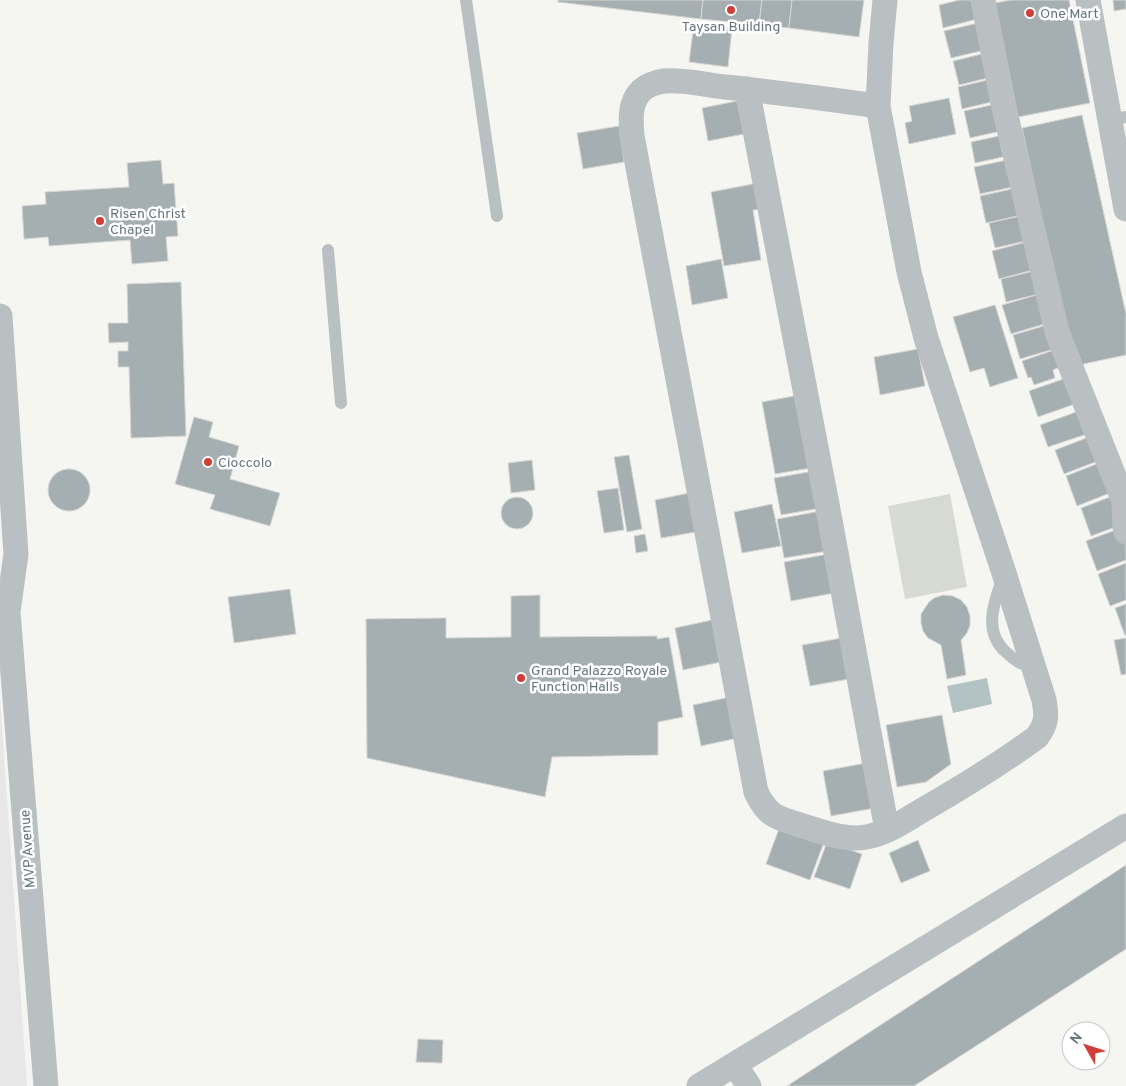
<svg xmlns="http://www.w3.org/2000/svg" width="1126" height="1086" font-family="Overpass,sans-serif">
  <rect width="100%" height="100%" fill="#f5f5f2"/>
  <path fill="#e6e7e6" d="M0 697 27 1086H0Z"/>
  <path fill="#d6dad2" d="M950 494 967 587 905 599 888 506Z"/>
  <path fill="#b3c2c3" d="M987 678 992 704 953 713 947 686Z"/>
  <g fill="#a5aeb1" stroke="#d7d6d5">
    <path d="M558 0H703L701 19 558 2Z"/>
    <path d="M703 0H762L759 25 701 19Z"/>
    <path d="M762 0H792L789 28 759 25Z"/>
    <path d="M792 0H864L859 37 789 28Z"/>
    <path d="M959 0H974L977 19 943 28 939 5Z"/>
    <path d="M1010 0H1069L1090 103 1018 117 995 3Z"/>
    <path d="M1113 0H1126V9L1114 11Z"/>
    <path d="M694 23 732 28 728 67 689 62Z"/>
    <path d="M978 23 985 50 951 58 944 31Z"/>
    <path d="M986 53 992 77 959 85 953 61Z"/>
    <path d="M992 79 996 101 962 109 958 87Z"/>
    <path d="M949 98 956 134 909 144 905 123 912 121 909 106Z"/>
    <path d="M737 101 744 134 708 141 702 108Z"/>
    <path d="M996 104 1001 131 970 138 964 111Z"/>
    <path d="M1082 115 1126 314V355L1074 366 1022 128Z"/>
    <path d="M619 126 624 162 583 169 577 133Z"/>
    <path d="M999 136 1003 157 975 163 971 142Z"/>
    <path d="M161 160 163 184 174 183 178 236 166 237 168 261 132 264 130 240 49 246 48 237 24 239 22 206 46 204 45 192 129 187 127 163Z"/>
    <path d="M1007 160 1013 187 980 194 974 167Z"/>
    <path d="M758 183 763 209 753 210 761 260 724 266 711 192Z"/>
    <path d="M1016 188 1022 215 986 223 980 196Z"/>
    <path d="M1020 216 1026 241 995 248 989 223Z"/>
    <path d="M1026 242 1033 270 999 279 992 251Z"/>
    <path d="M721 259 728 298 692 305 686 266Z"/>
    <path d="M1034 271 1039 294 1006 302 1001 279Z"/>
    <path d="M181 282 186 436 131 438 129 367H118V351H128V342L109 343 108 323H128L127 284Z"/>
    <path d="M1040 294 1048 323 1011 334 1002 305Z"/>
    <path d="M995 305 1018 378 990 387 984 368 970 372 953 317Z"/>
    <path d="M1047 325 1054 349 1020 359 1013 335Z"/>
    <path d="M918 349 925 386 880 395 874 357Z"/>
    <path d="M1054 350 1060 367 1053 370 1055 378 1034 385 1031 377 1028 378 1022 361Z"/>
    <path d="M1066 378 1075 404 1038 417 1029 391Z"/>
    <path d="M799 395 811 468 775 474 762 402Z"/>
    <path d="M1079 411 1087 434 1048 447 1040 425Z"/>
    <path d="M194 417 213 422 209 437 239 446 230 479 280 493 270 526 210 509 215 495 175 484Z"/>
    <path d="M1089 437 1098 461 1064 474 1055 450Z"/>
    <path d="M629 455 642 529 627 532 614 457Z"/>
    <path d="M532 460 535 490 511 493 508 463Z"/>
    <path d="M1099 463 1110 493 1077 506 1066 476Z"/>
    <circle cx="69" cy="490" r="21"/>
    <path d="M814 471 821 508 781 515 774 478Z"/>
    <path d="M618 488 624 530 604 533 597 491Z"/>
    <path d="M689 493 696 532 661 538 655 500Z"/>
    <path d="M1110 497 1121 525 1091 536 1081 508Z"/>
    <circle cx="517" cy="513" r="16"/>
    <path d="M772 504 781 546 742 553 734 512Z"/>
    <path d="M821 511 828 551 784 558 777 519Z"/>
    <path d="M1121 528 1126 543V560L1097 571 1086 541Z"/>
    <path d="M645 534 648 551 636 553 634 536Z"/>
    <path d="M829 554 835 593 791 601 784 562Z"/>
    <path d="M1126 563V600L1110 606 1098 574Z"/>
    <path d="M290 589 296 634 234 643 228 597Z"/>
    <path d="M540 595V637L657 636V639L669 637 683 717 658 722V755L552 757 545 797 367 758 366 619 446 618V638L511 637V596Z"/>
    <path d="M943 595 953 596 961 600 967 607 970 616V625L967 633 961 640 966 675 947 679 941 645 928 638 923 631 921 623V614L929 602 934 598Z"/>
    <path d="M1126 604V635L1125 636 1115 608Z"/>
    <path d="M712 620 721 662 683 670 675 628Z"/>
    <path d="M842 638 849 679 810 686 802 645Z"/>
    <path d="M1126 638V674L1121 675 1114 640Z"/>
    <path d="M730 697 738 738 701 746 693 705Z"/>
    <path d="M942 715 951 764 926 782 897 787 886 725Z"/>
    <path d="M866 763 875 808 831 816 823 771Z"/>
    <path d="M780 826 824 842 810 880 766 864Z"/>
    <path d="M918 840 930 871 901 883 889 853Z"/>
    <path d="M827 842 862 854 850 889 814 877Z"/>
    <path d="M1126 865V949L914 1086H787Z"/>
    <path d="M418 1039 443 1040 442 1063 416 1062Z"/>
  </g>
  <g fill="none" stroke-linecap="round" stroke-linejoin="round">
    <g stroke="#bac0c2" stroke-width="12">
      <path d="M466 0 497 216"/>
      <path d="M1110 120 1126 117"/>
      <path d="M328 250 341 403"/>
      <path d="M1003 578C993 603 983 633 1007 653 1018 662 1020 665 1034 666"/>
    </g>
    <g stroke="#bac0c2" stroke-width="25">
      <path d="M983 0 1002 99 1057 332 1123 499C1126 510 1123 520 1126 532"/>
      <path d="M1088 0 1126 209"/>
      <path d="M747 89 827 504 887 830"/>
      <path d="M878 106C827 99 776 92 725 87 706 85 684 79 664 81 656 82 645 86 640 92 629 104 631 122 632 136L756 792C768 817 777 818 803 826 823 832 845 841 866 837 886 834 904 821 921 811 961 788 1000 764 1037 737 1047 723 1047 717 1044 700L1004 573 926 338 909 272 878 106 881 43 885 0"/>
      <path d="M0 316 16 554 8 612 46 1086"/>
      <path d="M735 1065 749 1086"/>
      <path d="M699 1086 1126 826"/>
    </g>
  </g>
  <g fill="#d13e37" stroke="#fff" stroke-width="2">
    <circle cx="731" cy="10" r="5"/>
    <circle cx="1030" cy="13" r="5"/>
    <circle cx="100" cy="221" r="5"/>
    <circle cx="208" cy="462" r="5"/>
    <circle cx="521" cy="678" r="5"/>
  </g>
  <g text-anchor="middle" stroke-width="5" stroke-linejoin="round" paint-order="stroke">
    <g font-size="14" fill="#63757a" stroke="#fff" text-anchor="start">
      <text x="1040" y="18">One Mart</text>
      <text x="731" y="31" text-anchor="middle">Taysan Building</text>
      <text x="110" y="218">Risen Christ<tspan x="110" dy="16">Chapel</tspan></text>
      <text x="218" y="467">Cioccolo</text>
      <text x="531" y="675">Grand Palazzo Royale<tspan x="531" dy="16">Function Halls</tspan></text>
    </g>
    <g font-size="14" fill="#63757a" stroke="#fff">
      <text transform="translate(27 849) rotate(-94)" y="5">MVP Avenue</text>
    </g>
  </g>
  <g transform="translate(1086 1046) rotate(309)"><circle r="24" fill="#ffffff" stroke="#c1c8ca"/>
  <path d="M0-4L9 19L0 12L-9 19Z" fill="#d13e37"/>
  <text y="-8" font-size="14" font-weight="bold" text-anchor="middle" fill="#63757a">N</text>
  </g>
</svg>
